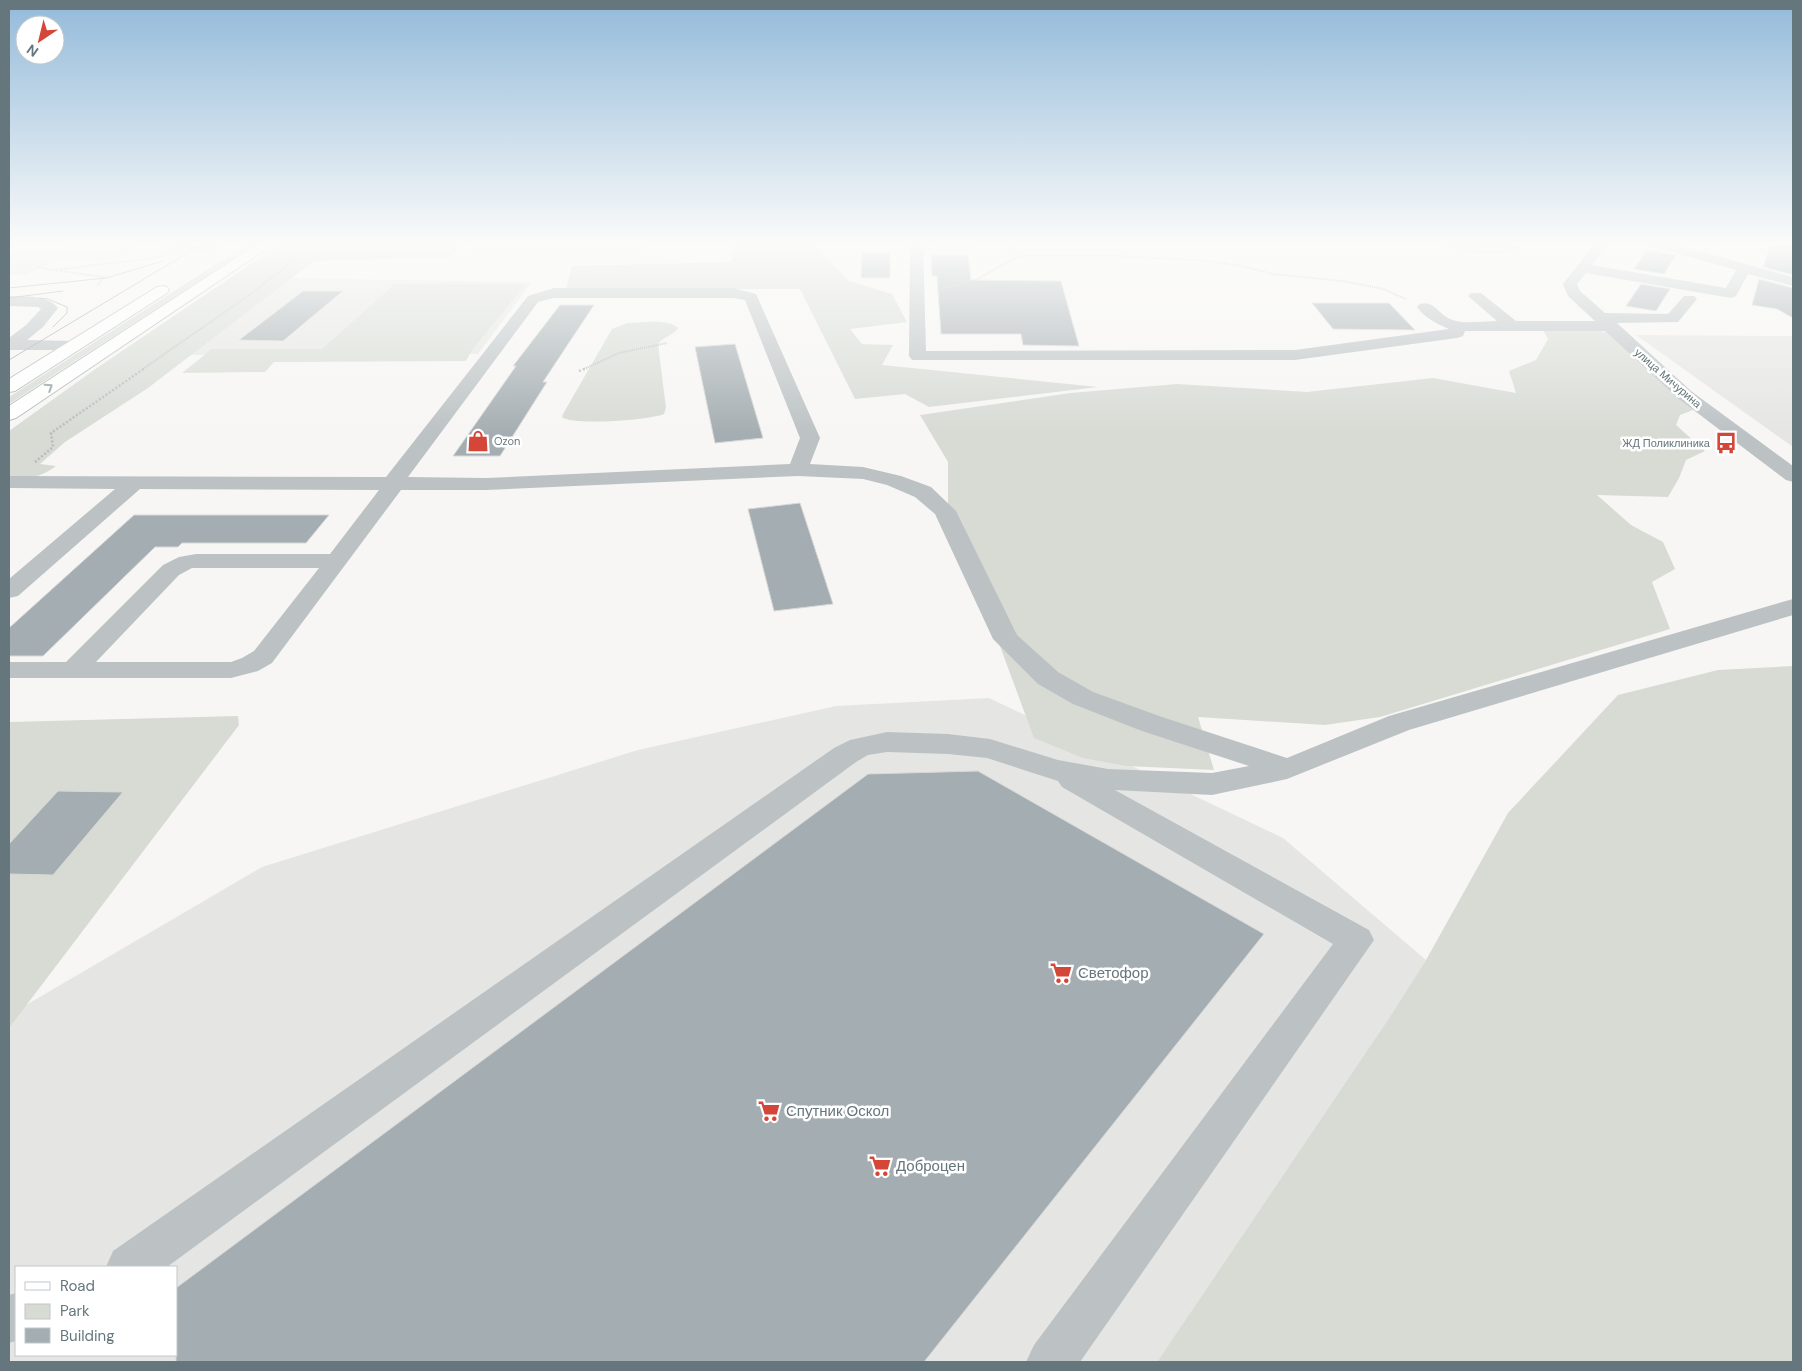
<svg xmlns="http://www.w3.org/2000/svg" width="1802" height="1371" font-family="'DM Sans',sans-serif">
  <rect width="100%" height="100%" fill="#f7f6f4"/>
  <g fill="#e5e6e4" fill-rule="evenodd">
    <path d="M73 243H143L118 257 105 260H59L24 275H9V253L49 254Z"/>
    <path d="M481 243H646L640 252 471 253Z"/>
    <path d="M282 278 532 282 478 354 178 355Z"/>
    <path d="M1636 335 1793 336V447Z"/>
    <path d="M989 698 1283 838 1426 960 1389 1018 1157 1362H9V1015L262 867 638 750 836 706ZM16 1267H176V1355H16Z"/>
  </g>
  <g fill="#d7dbd4">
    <path d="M168 243H224L211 251H176L177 247Z"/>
    <path d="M249 243H257L9 404V397Z"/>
    <path d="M282 243H318L320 245 324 243H465L451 257 314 261 148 388 65 442 40 464 56 466C41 477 28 480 9 477V431L94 370Z"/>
    <path d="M734 243H813L849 281 892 294 907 322 850 329 862 344 893 345 882 365 1098 387 929 407 905 394 855 399 800 289H566L572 266 731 262Z"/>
    <path d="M1424 243H1516L1521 247C1502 263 1446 247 1424 243Z"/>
    <path d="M395 284H526L472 350 466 361 274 362 265 372 182 373 212 349H322Z"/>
    <path d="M627 323C640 323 668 318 678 328 674 335 663 337 658 344L666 408 664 414C650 420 572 426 562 417L563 414 612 329Z"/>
    <path d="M1542 328H1579L1606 332 1693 410 1680 415 1676 425 1705 451 1686 460 1679 478 1668 497 1597 495 1631 525 1663 542 1675 569 1652 582 1670 629 1380 717 1325 725 1198 717 1214 770 1126 766 1083 758 1034 738 948 506V462L920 415 1070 393 1177 384 1307 392 1433 378 1516 393 1509 371 1536 360 1548 339Z"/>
    <path d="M1793 666V1362H1157L1389 1018 1426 960 1508 813 1618 695 1718 670Z"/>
    <path d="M238 716 239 725 9 1028V722Z"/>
  </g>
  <g fill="#a4adb1" stroke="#d8d8d7">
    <path d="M1771 243H1793V275L1763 267Z"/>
    <path d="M1647 250 1676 255 1664 274 1634 269Z"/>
    <path d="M862 253H890V278H861Z"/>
    <path d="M931 255H968L971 280 1061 281 1079 346 1023 345 1021 334H941L937 276H932Z"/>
    <path d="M1759 279 1793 288V318L1777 309 1752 305Z"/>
    <path d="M1641 284 1670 289 1656 311 1626 306Z"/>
    <path d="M303 291H343L283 341 239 340Z"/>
    <path d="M1312 303H1389L1415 330 1333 329Z"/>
    <path d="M560 305H594L543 382H547L500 456H453L516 366H513Z"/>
    <path d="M735 344 763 438 715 443 695 347Z"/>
    <path d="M800 503 833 604 774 611 748 509Z"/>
    <path d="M134 515H329L306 543H182L178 547H155L43 656H9V628Z"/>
    <path d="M978 771 1264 934 924 1362H176V1288L868 774Z"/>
    <path d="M58 791 123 792 53 875 9 874V844Z"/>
  </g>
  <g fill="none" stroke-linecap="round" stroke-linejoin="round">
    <g stroke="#b0b6b8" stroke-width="2">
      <g id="major">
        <path d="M259 243H275L16 418 9 420V406Z"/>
        <path d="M162 286 167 287 169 290 167 293 15 391 9 392V379L157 287Z"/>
      </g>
    </g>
    <g stroke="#b7bbbc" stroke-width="2" stroke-dasharray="1 1" stroke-linecap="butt">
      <path d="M1010 243 1018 256"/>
      <path d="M936 247 1010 243"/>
      <path d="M37 267 54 270"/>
      <path d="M54 270 162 257 175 250 160 243"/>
      <path d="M60 271 104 277 97 286"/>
      <path d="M938 290 976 280 1018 256H1121L1208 261 1242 266 1273 274 1343 281 1383 289 1406 299"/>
      <path d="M143 369 252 293 316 243"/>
      <path d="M584 369 619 353 667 343"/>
    </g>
    <g stroke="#b7bbbc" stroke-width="2.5" stroke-dasharray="2 2" stroke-linecap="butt">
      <path d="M579 371 587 368"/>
      <path d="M35 462 53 447 51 433 145 368"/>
    </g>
    <g fill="#bcc2c4" fill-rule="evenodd">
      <path d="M910 243H923L926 351 1295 350 1449 329C1437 324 1425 318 1417 307L1420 304C1434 300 1438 314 1450 319 1462 325 1483 321 1497 321L1468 296 1471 293H1481L1516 321H1595L1568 296 1563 284 1595 243H1609L1592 265 1726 288 1736 270 1651 246 1649 243H1670L1793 277V286L1748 274 1736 296 1731 298 1586 273 1577 284 1580 291 1605 313 1668 314 1684 296H1694L1697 299 1678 322 1617 323 1691 391 1793 466V482L1786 480 1679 399 1605 331H1465L1463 336 1457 338 1295 360H912L909 356Z"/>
      <path d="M554 288H734L756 294 820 438 810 464 863 467 901 476 931 487 956 511 1017 635 1058 672 1093 692 1162 717 1287 758 1389 716 1793 599V615L1409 730 1287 779 1212 795 1115 790 1369 930 1374 940 1080 1362H1026L1034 1345 1333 944 1062 787 1058 781 987 758 948 754 887 752 868 755 856 762 167 1267H106L113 1251 834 748 850 740 887 732 948 734 990 739 1058 760 1108 769 1212 773 1249 766 1142 731 1073 704 1038 684 993 639 935 514 915 497 887 485 863 479 798 476 486 490H401L272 663 258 671 231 678H9V662H66L163 565 179 557 196 554H330L379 490 140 489 18 596 9 598V579L115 489 9 488V476L386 477 528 296ZM554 298H734L745 300 800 438 790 464 486 478 408 477 538 302ZM192 568H319L254 651 242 658 231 662H96L179 575Z"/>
      <path d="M9 296C25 297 47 294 58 308L43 327 27 340 74 341 80 342 82 346 80 350H9V338L26 325 41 309 38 307 9 306Z"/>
      <path d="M16 1293V1341L9 1343V1295Z"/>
    </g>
    <use href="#major" fill="#fff" fill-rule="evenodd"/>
    <g stroke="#9da5a8" stroke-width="1">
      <path d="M9 288 106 278 163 261"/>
      <path d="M9 298 63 291"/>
      <path d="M39 298 48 299 67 307V313L53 327"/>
      <path d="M9 360 204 243"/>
    </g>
  </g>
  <defs><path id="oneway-chevron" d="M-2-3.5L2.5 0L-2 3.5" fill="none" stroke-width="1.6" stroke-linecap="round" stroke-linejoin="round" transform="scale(1.25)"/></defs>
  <use stroke="#939fa3" href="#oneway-chevron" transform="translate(49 387) rotate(-33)"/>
  <linearGradient id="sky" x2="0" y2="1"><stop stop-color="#93bada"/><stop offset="0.56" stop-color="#fbfbfa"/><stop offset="1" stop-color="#fbfbfa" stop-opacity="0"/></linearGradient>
  <rect width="1802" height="435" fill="url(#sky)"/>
  <defs>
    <g id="shop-bare" transform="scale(1.725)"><path d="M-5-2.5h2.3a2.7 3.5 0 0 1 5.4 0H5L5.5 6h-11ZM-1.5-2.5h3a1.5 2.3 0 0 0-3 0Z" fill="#d34638" stroke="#fff" stroke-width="2.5" paint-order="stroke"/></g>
    <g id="bus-bare" transform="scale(1.725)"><path d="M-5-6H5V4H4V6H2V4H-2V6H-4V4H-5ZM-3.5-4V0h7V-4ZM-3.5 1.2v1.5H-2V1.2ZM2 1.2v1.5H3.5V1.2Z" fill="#d34638" stroke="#fff" stroke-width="2.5" paint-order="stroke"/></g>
    <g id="supermarket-bare" transform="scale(1.725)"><path d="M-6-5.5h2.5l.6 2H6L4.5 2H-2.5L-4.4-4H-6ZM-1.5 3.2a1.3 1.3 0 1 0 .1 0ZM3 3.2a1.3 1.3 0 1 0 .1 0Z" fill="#d34638" stroke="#fff" stroke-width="2.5" paint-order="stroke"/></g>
  </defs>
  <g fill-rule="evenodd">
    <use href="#shop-bare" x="478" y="441"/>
    <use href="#bus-bare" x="1726" y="443"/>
    <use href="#supermarket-bare" x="1061" y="973"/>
    <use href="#supermarket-bare" x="769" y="1111"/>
    <use href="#supermarket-bare" x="880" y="1166"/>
  </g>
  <g text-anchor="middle" stroke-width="5" stroke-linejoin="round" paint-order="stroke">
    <g font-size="11" fill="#65767c" stroke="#fff">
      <text transform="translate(1668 378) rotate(41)" y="4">улица Мичурина</text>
    </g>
    <g font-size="11" fill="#65767c" stroke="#fff" text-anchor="start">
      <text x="494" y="445">Ozon</text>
      <text x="1710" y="447" text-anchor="end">ЖД Поликлиника</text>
    </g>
    <g font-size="15" fill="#65767c" stroke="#fff" text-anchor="start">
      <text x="1078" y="978">Светофор</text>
      <text x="786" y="1116">Спутник Оскол</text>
      <text x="896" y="1171">Доброцен</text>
    </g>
  </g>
  <rect width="1802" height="1371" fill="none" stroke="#65767c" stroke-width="20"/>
  <rect x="15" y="1266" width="162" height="90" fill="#ffffff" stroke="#c1c8cb"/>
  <rect x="25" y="1282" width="25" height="8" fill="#ffffff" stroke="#c1c8cb"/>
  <text x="60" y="1291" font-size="15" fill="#65767c">Road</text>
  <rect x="25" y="1304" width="25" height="15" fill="#d7dbd4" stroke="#c1c8cb"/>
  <text x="60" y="1316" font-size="15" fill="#65767c">Park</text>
  <rect x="25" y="1328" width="25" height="15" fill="#a4adb1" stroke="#c1c8cb"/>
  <text x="60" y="1341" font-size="15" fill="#65767c">Building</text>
  <g transform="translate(40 40) rotate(215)"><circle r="24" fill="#ffffff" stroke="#c1c8cb"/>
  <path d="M0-4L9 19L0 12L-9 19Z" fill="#d34638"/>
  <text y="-8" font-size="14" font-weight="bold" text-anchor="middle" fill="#65767c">N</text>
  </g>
</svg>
